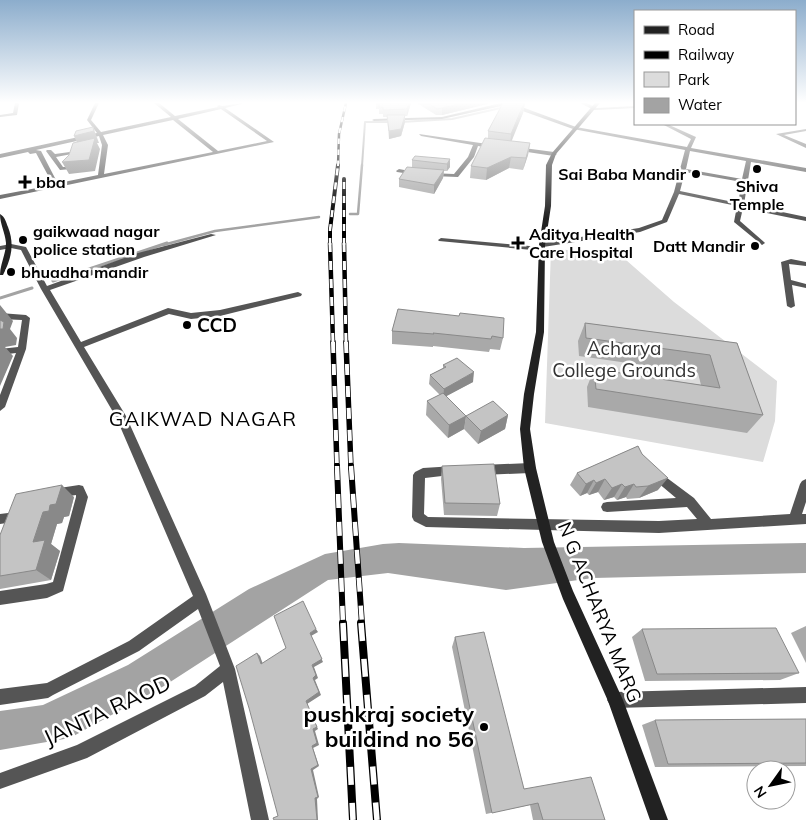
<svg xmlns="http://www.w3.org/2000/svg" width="806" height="820" font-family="Mulish,sans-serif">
  <rect width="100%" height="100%" fill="#fff"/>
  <path fill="#dcdcdc" d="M551 249 618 253 674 302 777 381 775 421 763 462 545 423Z"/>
  <path fill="#a3a3a3" d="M399 543 524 548 806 543V573L593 578 506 590 388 573 328 580 164 686 70 738 0 750V711L43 705 128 665 249 589 325 554 383 544Z"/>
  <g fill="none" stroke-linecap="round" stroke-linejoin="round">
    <g stroke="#a3a3a3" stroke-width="2">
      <path d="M400 122 452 119 505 107"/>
      <path d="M362 166 365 122H392"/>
    </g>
    <g stroke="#a3a3a3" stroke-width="2.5">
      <path d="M350 214H358L362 165"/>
      <path d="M163 245 215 231 319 217"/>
    </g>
    <g stroke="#a3a3a3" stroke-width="3">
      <path d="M53 281 167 243"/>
      <path d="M0 298 32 288"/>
    </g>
    <g fill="#555" fill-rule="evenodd">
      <path d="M15 103H19L17 115 0 117V115L13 113Z"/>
      <path d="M95 103H99L91 120 101 132 171 117 154 103H159L175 116 218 107 217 106 219 105 222 106 245 103 225 108 274 142 0 199V195L42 187 43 185 51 181 36 153 30 154 28 152 0 158V154L97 133 87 120ZM221 109 267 141 218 151 178 119ZM173 120 213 152 104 174 108 145 103 135ZM99 136 102 145 98 175 54 184 57 182 41 151 36 150Z"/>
      <path d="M501 103H511L576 127 687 147 691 139 662 124H667L696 137 691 148 806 168V172L751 162 744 204 806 217V221L743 208 740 221 764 242 765 243 762 245 734 222 737 206 679 194 667 222 640 232 543 247 547 249 543 251 439 241 438 240 441 238 540 247 539 245 542 243 639 228 662 220 674 192 685 150 573 129 506 105 442 119 374 121 372 120 374 119 442 117ZM690 151 746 161 742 179 686 169ZM685 172 742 182 738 203 680 191Z"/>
      <path d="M580 103H587L597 108 635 106V108L594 110Z"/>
      <path d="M806 129V131L784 135 806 144V148L776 134Z"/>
      <path d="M419 134 494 145 497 147 494 149 478 146 474 157 458 177 432 176 430 175V173L454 174 468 157 473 145 421 136Z"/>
      <path d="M516 147 554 152 557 154 554 156 514 150 513 149Z"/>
      <path d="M47 150H51L55 154 77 151V153L56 157 63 167H67L70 158H74L71 169 60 170 46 151Z"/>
      <path d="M399 169 420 173 417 175 397 172 396 171Z"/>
      <path d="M211 234 216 235 144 257 50 290 81 342 168 308 191 313 220 310 298 292 302 294 301 296 220 316 191 319 169 314 84 347 126 416 206 594 235 669 269 820H251L223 682 205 696 87 758 0 789V773L77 745 195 686 220 666 198 609 139 651 53 695 48 698 0 705V689L47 683 129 641 193 596 116 417 41 289 21 250 11 248 0 250V246L11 244 26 247 47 286 138 253Z"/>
      <path d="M791 259 806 262V266L789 264 791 280 806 284V288L792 285 795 306 791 308 787 306 781 262Z"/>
      <path d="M0 313 26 315 30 318 26 349 5 407 0 411V395L16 353 0 355V349L18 347 22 320 0 319Z"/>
      <path d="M530 463 534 465 536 468 534 471 530 473 482 475 478 473 476 470 478 467 482 465Z"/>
      <path d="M455 466 459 468 461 471 459 474 425 478 424 514 428 517 659 521 697 519 687 507 607 512 603 511 601 507 603 503 607 502 676 498 651 477 649 474 651 471 655 469 694 498 711 519 790 514 800 484 802 481 806 479V502L802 514H806V524L659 533 426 527 414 521 412 517 413 475 415 472 423 468Z"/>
      <path d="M79 485 83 486 88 497 63 591 47 598 0 605V591L46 584 53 582 76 497V495L57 498 53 497 51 493 53 489Z"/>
      <path d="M16 512 20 513 22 517 20 521 0 524V514Z"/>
      <path d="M806 687V703L615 708 610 705 607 700 610 695 615 692Z"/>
    </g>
    <g fill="#222" fill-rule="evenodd">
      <path d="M595 103H600L556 154 552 165 551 206 545 245 544 332 534 394 530 429 536 468 554 542 573 591 623 700 668 820H650L608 701 563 599 542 542 524 468 520 429 524 394 536 332 539 245 545 206 546 165 552 153Z"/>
      <path d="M0 214C5 217 6 222 8 227 15 245 11 259 3 275H0C0 264 6 254 6 243 5 232 0 224 0 214Z"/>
    </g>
    <g stroke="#000" stroke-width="2.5">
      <path id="rail-far5" d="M338 166 339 134 346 103"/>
    </g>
    <g stroke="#000" stroke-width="4">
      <g id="rail-far4">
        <path d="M330 245V230L338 165"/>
        <path d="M344 245V179"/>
      </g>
    </g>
    <g stroke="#000" stroke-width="4.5">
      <g id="rail-far3">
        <path d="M330 243 333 343"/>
        <path d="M344 243 346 343"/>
      </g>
    </g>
    <g stroke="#000" stroke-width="5.5">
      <g id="rail-far2">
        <path d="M333 342 337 468"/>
        <path d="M346 342 351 468"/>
      </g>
    </g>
    <g stroke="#000" stroke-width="6">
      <g id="rail-far1">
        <path d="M337 466 343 624"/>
        <path d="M351 466 362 624"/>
      </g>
    </g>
    <g stroke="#000" stroke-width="8">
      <g id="rail">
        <path d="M343 623 353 820"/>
        <path d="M361 623 377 820"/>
      </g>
    </g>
    <use href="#rail-far5" stroke="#fff" stroke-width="2" stroke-dasharray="5.5" stroke-linecap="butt"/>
    <use href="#rail-far4" stroke="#fff" stroke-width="2.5" stroke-dasharray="7" stroke-linecap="butt"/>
    <use href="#rail-far3" stroke="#fff" stroke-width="3" stroke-dasharray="9" stroke-linecap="butt"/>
    <use href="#rail-far2" stroke="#fff" stroke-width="4" stroke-dasharray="11" stroke-linecap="butt"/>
    <use href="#rail-far1" stroke="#fff" stroke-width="4.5" stroke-dasharray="14" stroke-linecap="butt"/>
    <use href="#rail" stroke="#fff" stroke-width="5.5" stroke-dasharray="18" stroke-linecap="butt"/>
  </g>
  <g fill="#a9a9a9">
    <path d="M376 103H411L407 116H405V122L401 136 389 139 387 117H383V114H379V109H376Z"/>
    <path d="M417 103H488L487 104 442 115H436Z"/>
    <path d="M525 103 523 113 511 141 530 143 528 155 523 170 509 168 486 180 470 178 471 166 488 139V131Z"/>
    <path d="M450 159V167L447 171H444L443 178 434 194 399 187V179L412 167V160Z"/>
    <path d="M398 309 503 338 500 350 490 349 489 352 433 346V347L392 344V331Z"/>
    <path d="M585 323 737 343 763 415 747 433 588 407 587 387 594 369 701 385 698 373 579 356 578 341Z"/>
    <path d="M443 365 473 382 446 396 466 416 464 429 448 438 426 415 427 401 440 395 429 384 430 375 443 368Z"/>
    <path d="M508 415 505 429 478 444 464 429 466 416Z"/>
    <path d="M638 446 658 490 639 498 627 499 626 497 617 500 614 497 604 500 598 492 589 495 587 493 580 496 570 485 577 473Z"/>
    <path d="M442 466 500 504 497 516 444 515 441 479Z"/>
    <path d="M74 497 69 516 64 517 62 523 57 524 51 544 60 551 51 580 0 589V535Z"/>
    <path d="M806 626V663L791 633Z"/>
    <path d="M642 629 799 673 780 680 645 681 632 637Z"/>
    <path d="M455 637 524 789 605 820H533L530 805 486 814 452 647Z"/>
    <path d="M806 719V766L655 767 642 725 655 720Z"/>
  </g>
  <g fill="#898989">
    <path d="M409 103H411L407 116V109Z"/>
    <path d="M464 103H488L487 104 442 115V108Z"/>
    <path d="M525 103 523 113 510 145 511 134Z"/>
    <path d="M405 115V122L401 136 389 139V131Z"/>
    <path d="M93 127 99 143H97L100 149 95 171 69 174 62 162 79 147 74 136Z"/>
    <path d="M530 143 528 155 523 170 526 158Z"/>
    <path d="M511 157 509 168 486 180 487 168Z"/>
    <path d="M450 159V167L447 171V164Z"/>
    <path d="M444 170 443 178 434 194V185Z"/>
    <path d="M0 305 13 321 10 329 17 338 16 345 5 347 13 356 0 386Z"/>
    <path d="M474 372 473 382 443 398 444 389Z"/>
    <path d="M508 415 505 429 478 444 481 431Z"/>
    <path d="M466 416 464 429 448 438 449 425Z"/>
    <path d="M668 478 658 490 639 498 648 486Z"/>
    <path d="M605 479 598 492 589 495 596 483Z"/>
    <path d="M594 480 587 493 580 496 586 484Z"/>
    <path d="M622 484 614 497 604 500 612 488Z"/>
    <path d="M634 484 626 497 617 500 625 487Z"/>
    <path d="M62 485 74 497 69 516 64 517 62 523 57 524 51 544 60 551 51 580 36 570 33 542 43 512 50 505Z"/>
    <path d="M316 629 318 632 311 636 323 662 314 667 318 678 315 680 321 695 307 704 318 729 315 731 319 745 313 748 319 766 313 770 319 797 317 799 318 820H317L311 769 312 746 306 701 313 678 310 633Z"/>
    <path d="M257 653 260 656 264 667 261 664Z"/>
  </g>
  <g fill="#c4c4c4" stroke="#898989">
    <path d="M379 103H409L407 109 383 110V107H379Z"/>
    <path d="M428 103H464L442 108 437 109Z"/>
    <path d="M503 103H524L511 134 488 131Z"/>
    <path d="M387 115H405L401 129 389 131Z"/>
    <path d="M93 127 94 131 74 136 76 131Z"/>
    <path d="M95 138 89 160 62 162 69 155 73 143Z"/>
    <path d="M485 138 530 143 526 158 511 157 487 168 471 166Z"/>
    <path d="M415 156 450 159 447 164 412 160Z"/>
    <path d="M407 167 444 170 434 185 399 179Z"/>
    <path d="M398 309 459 316 460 313 504 318 503 338 492 336 491 339 433 333 434 334 392 331Z"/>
    <path d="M0 320 4 322 3 329H0Z"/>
    <path d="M585 323 737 343 763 415 596 389 594 369 720 388 710 355 586 338Z"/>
    <path d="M457 358 474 372 444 389 430 375 446 367 443 365Z"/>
    <path d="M443 393 466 416 449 425 427 401Z"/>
    <path d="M493 401 508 415 481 431 466 416Z"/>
    <path d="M638 446 642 454 668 478 648 486 636 487 634 484 625 487 622 484 612 488 605 479 596 483 594 480 586 484 577 473Z"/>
    <path d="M494 464 500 504 445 503 442 466Z"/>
    <path d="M62 485 56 504 50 505 49 511 43 512 33 542 45 540 36 570 0 576V535L16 494Z"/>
    <path d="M303 601 316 629 310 633 322 659 312 665 316 675 313 678 319 692 306 701 317 727 313 729 317 743 312 746 318 765 311 769 318 797 315 798 317 820H274L273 818 278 816 249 708 236 666 257 653 261 664 286 648 274 616Z"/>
    <path d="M776 628 799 673 657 674 642 629Z"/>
    <path d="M484 632 524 789 591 777 605 820H543L538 803 492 813 455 637Z"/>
    <path d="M806 719V763L668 764 655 720Z"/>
  </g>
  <linearGradient id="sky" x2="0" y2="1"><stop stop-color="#8cadcc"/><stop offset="0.47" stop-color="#fff"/><stop offset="1" stop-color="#fff" stop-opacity="0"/></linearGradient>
  <rect width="806" height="218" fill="url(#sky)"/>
  <g fill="#000" stroke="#fff" stroke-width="2">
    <circle cx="757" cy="169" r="5"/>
    <circle cx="696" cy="174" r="5"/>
    <path d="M22.5 174.5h5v5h5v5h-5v5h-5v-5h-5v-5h5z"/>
    <circle cx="23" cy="240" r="5"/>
    <path d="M515.5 235.5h5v5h5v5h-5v5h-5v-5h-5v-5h5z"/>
    <circle cx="755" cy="246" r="5"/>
    <circle cx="11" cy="272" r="5"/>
    <circle cx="187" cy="325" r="5"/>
    <circle cx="484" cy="727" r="5"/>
  </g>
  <g text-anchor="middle" stroke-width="5" stroke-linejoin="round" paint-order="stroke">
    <g font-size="16" font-weight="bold" fill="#000" stroke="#fff" text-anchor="start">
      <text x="686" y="180" text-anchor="end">Sai Baba Mandir</text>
      <text x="36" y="188">bba</text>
      <text x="757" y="192" text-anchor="middle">Shiva<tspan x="757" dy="18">Temple</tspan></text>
      <text x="33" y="237">gaikwaad nagar<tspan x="33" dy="18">police station</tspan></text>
      <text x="529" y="240">Aditya Health<tspan x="529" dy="18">Care Hospital</tspan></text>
      <text x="745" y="252" text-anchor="end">Datt Mandir</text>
      <text x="21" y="278">bhuadha mandir</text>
    </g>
    <g font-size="19" font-weight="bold" fill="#000" stroke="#fff" text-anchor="start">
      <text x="197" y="332">CCD</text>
    </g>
    <g font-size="19" fill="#333" stroke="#fff">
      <text x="624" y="355">Acharya<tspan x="624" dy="22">College Grounds</tspan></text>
    </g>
    <g font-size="19" fill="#000" stroke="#fff">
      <text transform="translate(600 612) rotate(68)" y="7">N G ACHARYA MARG</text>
    </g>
    <g font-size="20" letter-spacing="1" fill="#000" stroke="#fff">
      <text x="203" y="426">GAIKWAD NAGAR</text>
    </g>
    <g font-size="22" fill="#000" stroke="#fff">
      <text transform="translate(107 710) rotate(-25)" y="8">JANTA RAOD</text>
    </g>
    <g font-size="22" font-weight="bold" fill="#000" stroke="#fff" text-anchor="end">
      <text x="474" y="722">pushkraj society<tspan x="474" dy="25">buildind no 56</tspan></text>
    </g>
  </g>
  <rect x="634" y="10" width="162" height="115" fill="#ffffff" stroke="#999999"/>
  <rect x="644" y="26" width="25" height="8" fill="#222222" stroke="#999999"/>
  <text x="678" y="35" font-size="15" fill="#000000">Road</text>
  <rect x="644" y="51" width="25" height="8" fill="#000000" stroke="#999999"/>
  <text x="678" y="60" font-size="15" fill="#000000">Railway</text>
  <rect x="644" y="72" width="25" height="15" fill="#dcdcdc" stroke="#999999"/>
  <text x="678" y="85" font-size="15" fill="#000000">Park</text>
  <rect x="644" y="98" width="25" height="15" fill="#a3a3a3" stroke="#999999"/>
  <text x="678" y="110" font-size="15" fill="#000000">Water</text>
  <g transform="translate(771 785) rotate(237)"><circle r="24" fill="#ffffff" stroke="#999999"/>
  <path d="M0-4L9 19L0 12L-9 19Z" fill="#000000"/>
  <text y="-8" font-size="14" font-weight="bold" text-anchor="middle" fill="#000000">N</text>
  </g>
</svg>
